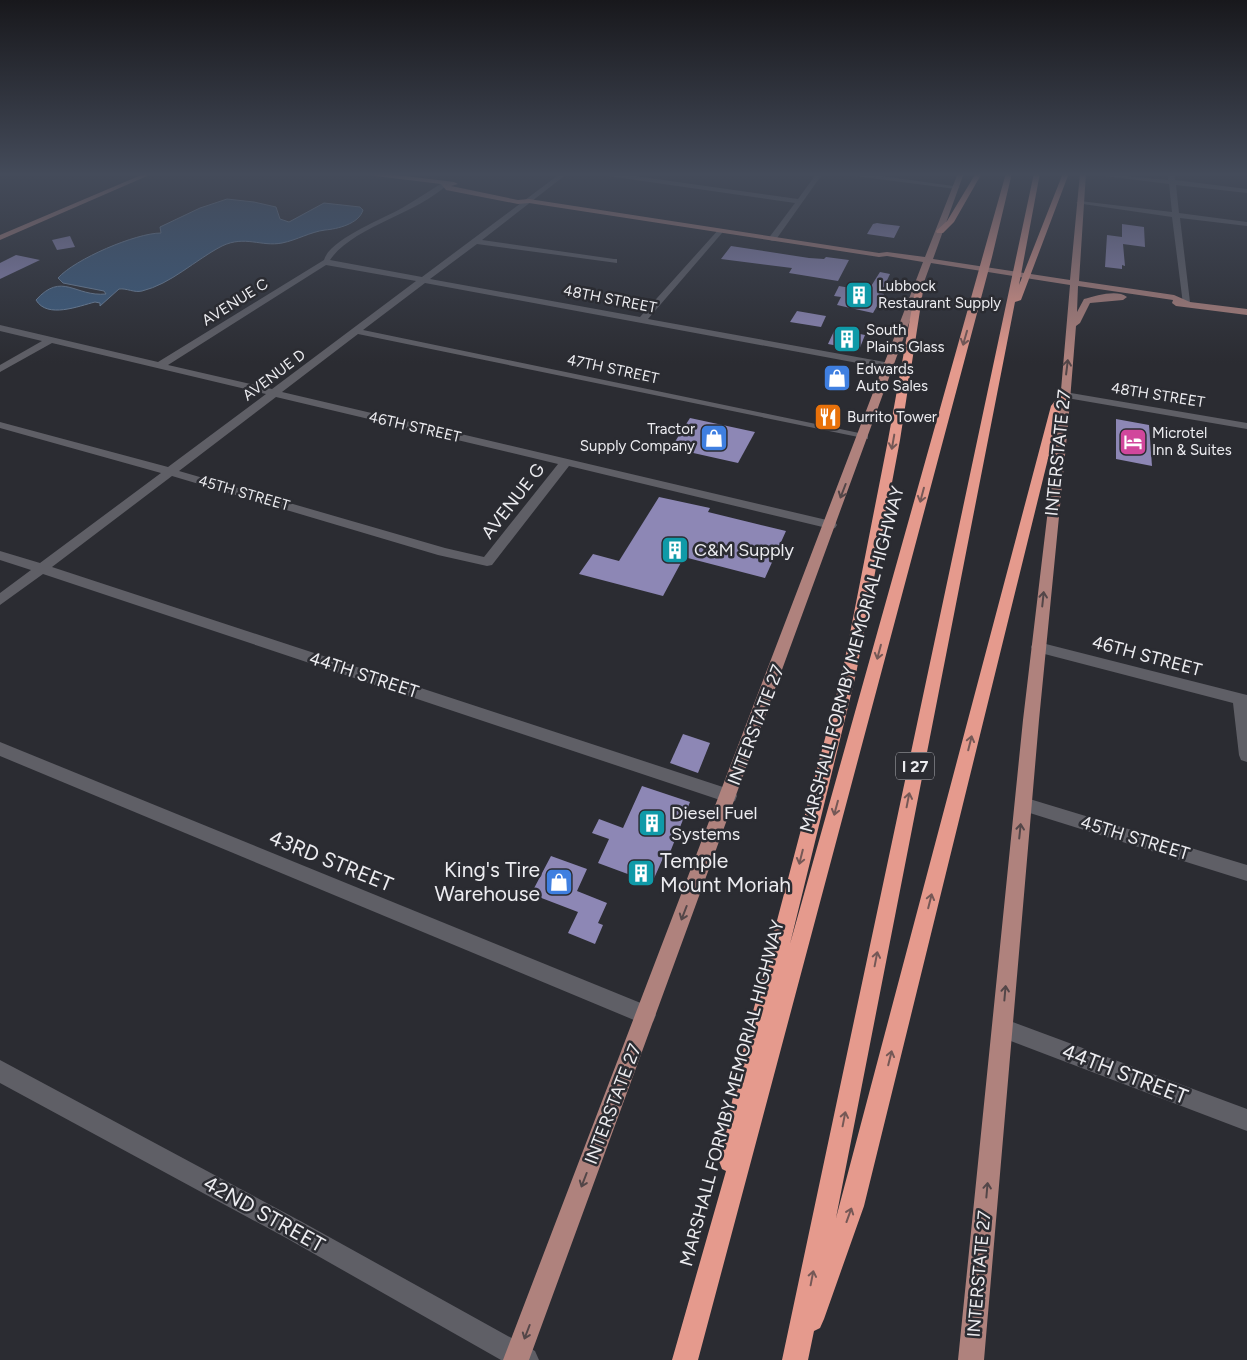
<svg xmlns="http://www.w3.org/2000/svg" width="1247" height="1360" font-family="Figtree,sans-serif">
  <rect width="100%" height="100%" fill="#2b2c32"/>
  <path fill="#3b5b7e" stroke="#7086a0" d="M227 199 254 202 276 207 280 219 289 222 324 203 360 207 363 210C359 224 337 229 325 230 310 232 297 240 282 243 261 247 245 235 222 246 195 260 171 284 142 291 134 293 127 288 119 289L100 306V303L95 302C79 306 47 319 36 300 62 271 75 297 106 294L104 291 63 283 58 278C75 259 136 233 161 233L160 227 200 208Z"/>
  <g fill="#8d87b5">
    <path d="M877 223 883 224 900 226 894 238 867 234 873 224Z"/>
    <path d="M1122 224 1144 227 1145 247 1123 244 1125 266 1122 265V269L1105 267 1107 235 1122 237Z"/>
    <path d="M70 236 75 247 57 250 52 240Z"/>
    <path d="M731 246 809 258 824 259 826 257 849 260 838 281 789 273 792 268 721 259Z"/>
    <path d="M16 255 40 260 0 279V263Z"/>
    <path d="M880 272 890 274 881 293 884 294 873 313 837 305 841 297 834 296 839 286 868 291Z"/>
    <path d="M797 311 826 316 821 327 790 322Z"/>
    <path d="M835 329 865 335 859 350 828 344Z"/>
    <path d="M826 410 840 413 835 425 821 422Z"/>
    <path d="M690 418 755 432 738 463 671 448Z"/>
    <path d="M1116 419 1149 425 1152 466 1116 459Z"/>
    <path d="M659 497 710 508 708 512 786 531 765 578 684 557 663 596 579 574 593 554 619 561Z"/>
    <path d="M683 734 710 743 698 773 670 763Z"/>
    <path d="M642 786 690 802 667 860 663 858 652 883 598 863 609 839 592 833 599 819 623 828Z"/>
    <path d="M551 856 587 869 577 891 607 903 598 923 603 925 595 944 568 933 578 912 531 894Z"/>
  </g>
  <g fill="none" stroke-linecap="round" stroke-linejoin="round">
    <g fill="#5f5f66" fill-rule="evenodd">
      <path d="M561 173H568L482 240 614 259H617V263L477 244 430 279 640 317 719 229H722V233L648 319 890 363 895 366 890 369 425 283 363 330 864 434 868 435V439L358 334 282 392 831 521 835 522 837 525 835 528 831 529 569 466 492 565 487 566 438 555 172 476 52 567 729 789 735 791 737 796 735 801 729 803 43 574 0 605V593L31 570 0 560V551L40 563 161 473 0 428V422L168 467 266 394 52 343 0 372V365L42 341 0 331V325L158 362 324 260C330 239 383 219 402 208 416 200 429 191 442 183L448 184C417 214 352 227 330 260L422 277ZM326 265 416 281 272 389 168 365ZM276 397 558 464 484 557 445 548 179 471Z"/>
      <path d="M598 173H614L798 199 817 173H823L775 241H772L768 239 795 203 601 175Z"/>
      <path d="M844 173H861L960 187 956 189 847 175Z"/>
      <path d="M1093 173 1168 180V173H1174L1175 180 1247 189V193L1176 185 1179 213 1247 222V226L1180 218 1190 302 1183 304 1172 217 1076 203 1080 201 1172 212 1169 184 1096 175Z"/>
      <path d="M1065 392 1247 423V429L1061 397 1060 395Z"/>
      <path d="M1038 642 1247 695V762L1241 760 1239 755 1233 703 1033 651 1031 647 1033 643Z"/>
      <path d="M0 742 653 1008 656 1015 653 1022 646 1025 0 756Z"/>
      <path d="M1023 797 1247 865V881L1017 809 1015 804 1017 799Z"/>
      <path d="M1002 1018 1247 1109V1131L995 1035 992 1028 995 1021Z"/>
      <path d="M0 1060 304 1223 535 1351 539 1360H501L288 1239 0 1083Z"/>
    </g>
    <g fill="#af827d" fill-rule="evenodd">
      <path d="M146 173H154L0 240V235Z"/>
      <path d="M364 173H381L454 182 458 184 451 186 518 200 529 199 879 253 887 252 925 257 958 173H964L933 259 1070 280 1080 173H1086L1079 281 1174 295 1190 302 1247 309V315L1176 306 1172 303 1173 300 1078 286 1077 312 1084 299C1096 296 1117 289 1127 297L1123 300 1090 303 1080 323 1076 326 1068 425 1039 720 984 1360H958L1023 720 1058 425 1070 285 931 263 529 1360H503L923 262 887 256 879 257 529 203 518 204 446 190 441 184 367 175Z"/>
    </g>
    <g fill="#e59a8d" fill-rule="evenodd">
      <path d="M976 173H982L954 222 943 233H937L936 231 947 221Z"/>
      <path d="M1006 173H1012L992 257 698 1360H672L726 1171 722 1169 719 1161 745 1042 842 674 888 440 915 291 919 288 923 291 900 440 856 674 790 944Z"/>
      <path d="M1034 173H1040L1019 285 1063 173H1069L1021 300 1015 302 836 1218 1051 406 1061 393 1065 392 1070 395 1061 406 864 1206 824 1319 820 1328 814 1331 808 1360H782Z"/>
    </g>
  </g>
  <defs><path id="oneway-shaft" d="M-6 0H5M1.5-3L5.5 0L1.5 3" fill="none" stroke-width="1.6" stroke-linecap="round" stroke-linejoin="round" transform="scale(1.25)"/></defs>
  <g stroke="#755856">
    <use href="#oneway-shaft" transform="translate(965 338) rotate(106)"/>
    <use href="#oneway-shaft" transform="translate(893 442) rotate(100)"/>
    <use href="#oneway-shaft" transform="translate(922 495) rotate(105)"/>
    <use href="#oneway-shaft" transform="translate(879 652) rotate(105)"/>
    <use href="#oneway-shaft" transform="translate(970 743) rotate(-76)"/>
    <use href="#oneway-shaft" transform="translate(908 800) rotate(-79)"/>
    <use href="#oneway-shaft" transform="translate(836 808) rotate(105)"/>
    <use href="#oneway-shaft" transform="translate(801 857) rotate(104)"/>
    <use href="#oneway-shaft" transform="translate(930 901) rotate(-76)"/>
    <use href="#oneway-shaft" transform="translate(876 959) rotate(-79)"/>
    <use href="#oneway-shaft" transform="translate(890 1058) rotate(-76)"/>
    <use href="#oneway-shaft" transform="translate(844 1119) rotate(-79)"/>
    <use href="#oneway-shaft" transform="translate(849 1215) rotate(-70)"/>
    <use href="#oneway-shaft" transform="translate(812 1278) rotate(-79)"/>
  </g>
  <g stroke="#534648">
    <use href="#oneway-shaft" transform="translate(1067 367) rotate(-83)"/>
    <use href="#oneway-shaft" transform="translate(843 491) rotate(111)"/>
    <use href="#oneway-shaft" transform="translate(1043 599) rotate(-84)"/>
    <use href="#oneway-shaft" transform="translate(1020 831) rotate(-84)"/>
    <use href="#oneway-shaft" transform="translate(684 913) rotate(111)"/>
    <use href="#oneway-shaft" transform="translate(1005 993) rotate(-85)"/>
    <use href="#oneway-shaft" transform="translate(584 1180) rotate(111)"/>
    <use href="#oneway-shaft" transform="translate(987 1190) rotate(-85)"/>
    <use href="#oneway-shaft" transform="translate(527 1332) rotate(111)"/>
  </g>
  <linearGradient id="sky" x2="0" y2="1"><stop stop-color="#18181c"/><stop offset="0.48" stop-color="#444b5a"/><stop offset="1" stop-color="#444b5a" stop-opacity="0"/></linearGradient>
  <rect width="1247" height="363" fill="url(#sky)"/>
  <defs>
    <g id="building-square" transform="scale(1.4375)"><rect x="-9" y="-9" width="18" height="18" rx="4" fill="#0f9aa8" stroke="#2b2c32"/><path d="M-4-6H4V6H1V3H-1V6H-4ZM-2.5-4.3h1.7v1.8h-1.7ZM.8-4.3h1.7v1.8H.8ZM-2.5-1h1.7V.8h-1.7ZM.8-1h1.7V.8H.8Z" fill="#fff"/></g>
    <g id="shop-square" transform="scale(1.4375)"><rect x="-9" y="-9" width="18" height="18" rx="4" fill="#3f7fe0" stroke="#2b2c32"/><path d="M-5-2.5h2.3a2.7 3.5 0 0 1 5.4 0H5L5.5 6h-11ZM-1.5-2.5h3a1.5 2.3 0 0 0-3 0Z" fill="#fff"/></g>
    <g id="restaurant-square" transform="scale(1.4375)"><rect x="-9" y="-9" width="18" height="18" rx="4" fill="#e8710a" stroke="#2b2c32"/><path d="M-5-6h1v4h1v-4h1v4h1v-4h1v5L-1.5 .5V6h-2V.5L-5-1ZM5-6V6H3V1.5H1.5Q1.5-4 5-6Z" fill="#fff"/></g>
    <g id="hotel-square" transform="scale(1.4375)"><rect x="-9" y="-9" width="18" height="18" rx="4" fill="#d1479c" stroke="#2b2c32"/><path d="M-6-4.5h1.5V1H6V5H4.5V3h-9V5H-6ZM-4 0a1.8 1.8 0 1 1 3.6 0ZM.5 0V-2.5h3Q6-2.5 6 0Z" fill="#fff"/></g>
  </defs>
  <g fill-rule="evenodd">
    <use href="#building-square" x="859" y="295"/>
    <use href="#building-square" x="847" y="339"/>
    <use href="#shop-square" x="837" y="378"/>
    <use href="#restaurant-square" x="828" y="417"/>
    <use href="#shop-square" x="714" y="438"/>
    <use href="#hotel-square" x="1133" y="442"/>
    <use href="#building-square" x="675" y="550"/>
    <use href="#building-square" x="652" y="823"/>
    <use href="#building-square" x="641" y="873"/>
    <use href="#shop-square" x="559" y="882"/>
  </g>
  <g text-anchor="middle" stroke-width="5" stroke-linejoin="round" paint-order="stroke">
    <g font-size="15" fill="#ececf0" stroke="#2b2c32" text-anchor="start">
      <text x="878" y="291">Lubbock<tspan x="878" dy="17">Restaurant Supply</tspan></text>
      <text x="866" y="335">South<tspan x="866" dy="17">Plains Glass</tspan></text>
      <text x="856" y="374">Edwards<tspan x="856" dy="17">Auto Sales</tspan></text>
      <text x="847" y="422">Burrito Tower</text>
      <text x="695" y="434" text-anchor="end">Tractor<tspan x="695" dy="17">Supply Company</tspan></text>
      <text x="1152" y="438">Microtel<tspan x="1152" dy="17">Inn &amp; Suites</tspan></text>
    </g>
    <g font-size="15" fill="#ececf0" stroke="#2b2c32">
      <text transform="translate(610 299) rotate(11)" y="5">48TH STREET</text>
      <text transform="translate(235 302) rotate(-32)" y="5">AVENUE C</text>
      <text transform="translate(613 369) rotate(12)" y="5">47TH STREET</text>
      <text transform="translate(274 375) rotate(-37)" y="5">AVENUE D</text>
      <text transform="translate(1158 395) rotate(9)" y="5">48TH STREET</text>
      <text transform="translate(415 427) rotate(13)" y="5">46TH STREET</text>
      <text transform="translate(244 493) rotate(16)" y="5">45TH STREET</text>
    </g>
    <rect fill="#2b2c32" stroke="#b2b2b7" stroke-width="1" x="896" y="752.5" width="38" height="27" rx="4"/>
    <g font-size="16" font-weight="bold" fill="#ececf0">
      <text x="915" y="772">I 27</text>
    </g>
    <g font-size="18" fill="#ececf0" stroke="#2b2c32">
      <text transform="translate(1058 453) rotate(-84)" y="6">INTERSTATE 27</text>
      <text transform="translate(513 501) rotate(-52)" y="6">AVENUE G</text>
      <text transform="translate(1147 656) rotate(15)" y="6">46TH STREET</text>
      <text transform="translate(852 659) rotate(-75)" y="6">MARSHALL FORMBY MEMORIAL HIGHWAY</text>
      <text transform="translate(364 675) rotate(18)" y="6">44TH STREET</text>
      <text transform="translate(756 725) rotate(-69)" y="6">INTERSTATE 27</text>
      <text transform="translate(1135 838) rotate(17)" y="6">45TH STREET</text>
      <text transform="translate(732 1093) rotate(-75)" y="6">MARSHALL FORMBY MEMORIAL HIGHWAY</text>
      <text transform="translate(613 1104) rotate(-69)" y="6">INTERSTATE 27</text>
      <text transform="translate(979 1274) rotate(-85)" y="6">INTERSTATE 27</text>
    </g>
    <g font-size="18" fill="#ececf0" stroke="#2b2c32" text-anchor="start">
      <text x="694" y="556">C&amp;M Supply</text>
      <text x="671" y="819">Diesel Fuel<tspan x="671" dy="21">Systems</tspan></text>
    </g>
    <g font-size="21" fill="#ececf0" stroke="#2b2c32">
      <text transform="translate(331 861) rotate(22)" y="7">43RD STREET</text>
      <text transform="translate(1125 1074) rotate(21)" y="7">44TH STREET</text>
      <text transform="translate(264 1214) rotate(29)" y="7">42ND STREET</text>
    </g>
    <g font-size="21" fill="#ececf0" stroke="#2b2c32" text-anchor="start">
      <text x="660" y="868">Temple<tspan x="660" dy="24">Mount Moriah</tspan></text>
      <text x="540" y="877" text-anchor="end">King's Tire<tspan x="540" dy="24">Warehouse</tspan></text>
    </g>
  </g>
</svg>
